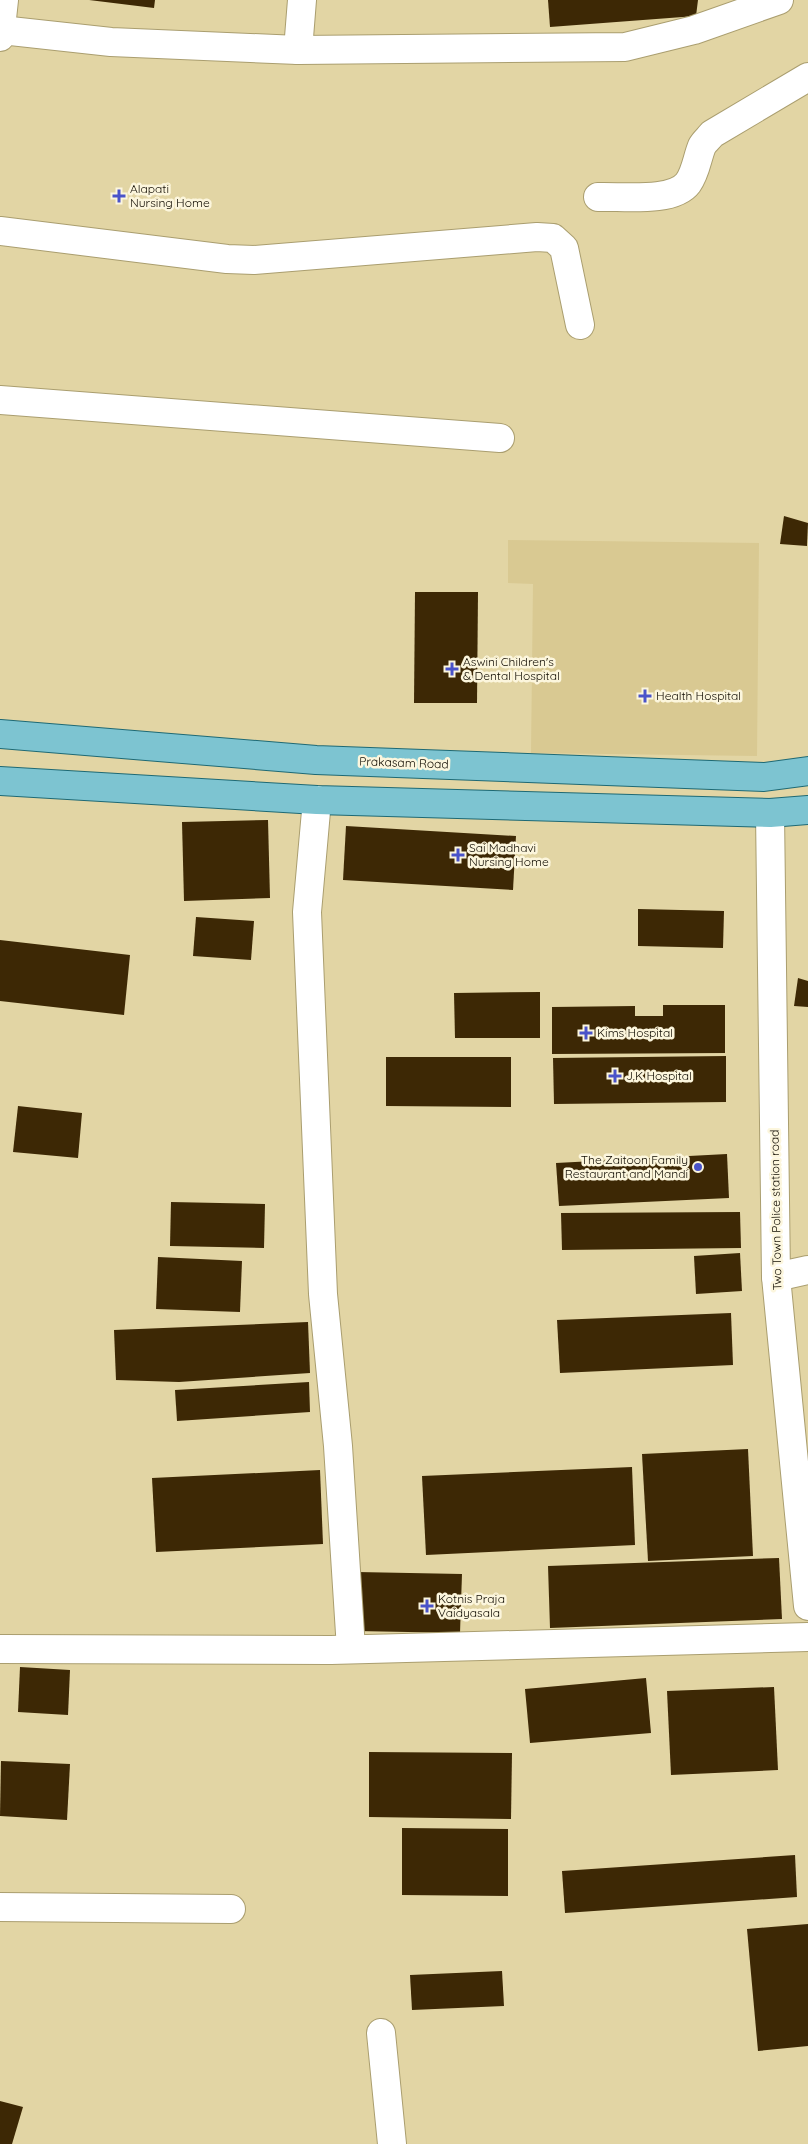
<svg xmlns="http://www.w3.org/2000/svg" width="808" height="2144" font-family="Quicksand,sans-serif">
  <rect width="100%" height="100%" fill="#e2d5a4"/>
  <path fill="#d9c992" d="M508 540 759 543 757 756 531 753 533 584 508 583Z"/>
  <g fill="#3d2805">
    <path d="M89 0H155L154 8Z"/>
    <path d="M548 0H698L696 16 550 27Z"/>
    <path d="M784 516 808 523 807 546 780 544Z"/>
    <path d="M415 592H478L477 703H414Z"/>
    <path d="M268 820 270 898 184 901 182 822Z"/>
    <path d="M346 826 516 836 513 890 343 880Z"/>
    <path d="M638 909 724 911 723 948 638 946Z"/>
    <path d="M196 917 254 921 251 960 193 956Z"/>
    <path d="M0 940 130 955 124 1015 0 1001Z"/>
    <path d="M798 978 808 981V1007L794 1006Z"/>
    <path d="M540 992V1038H455L454 993Z"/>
    <path d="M663 1005H725V1053L552 1054V1007L635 1006V1016H663Z"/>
    <path d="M726 1056V1102L554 1104 553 1058Z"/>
    <path d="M386 1057H511V1107L386 1106Z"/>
    <path d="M18 1106 82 1113 78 1158 13 1152Z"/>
    <path d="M727 1154 729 1198 559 1206 556 1163Z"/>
    <path d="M171 1202 265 1204 264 1248 170 1246Z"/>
    <path d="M740 1212 741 1248 562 1250 561 1213Z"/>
    <path d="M740 1253 742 1291 696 1294 694 1256Z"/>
    <path d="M158 1257 242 1261 240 1312 156 1309Z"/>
    <path d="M731 1313 733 1365 560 1373 557 1320Z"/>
    <path d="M308 1322 310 1373 179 1382 116 1380 114 1330Z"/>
    <path d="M309 1382 310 1412 177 1421 175 1390Z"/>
    <path d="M748 1449 753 1556 648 1561 642 1454Z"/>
    <path d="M632 1467 635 1545 426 1555 422 1476Z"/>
    <path d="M320 1470 323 1544 156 1552 152 1478Z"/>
    <path d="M779 1558 782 1619 550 1628 548 1566Z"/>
    <path d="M357 1572 462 1574 460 1633 356 1631Z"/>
    <path d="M20 1667 70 1670 68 1715 18 1712Z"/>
    <path d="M646 1678 651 1733 530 1743 525 1689Z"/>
    <path d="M774 1687 778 1770 671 1775 667 1691Z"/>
    <path d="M369 1752 512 1753 511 1819 369 1817Z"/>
    <path d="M1 1761 70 1764 67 1820 0 1816Z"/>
    <path d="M402 1828 508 1829V1896L402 1895Z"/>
    <path d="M795 1855 797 1897 565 1913 562 1871Z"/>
    <path d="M808 1924V2046L758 2051 747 1929Z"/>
    <path d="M502 1971 504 2006 412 2010 410 1975Z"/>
    <path d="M0 2101 23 2107 12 2144H0Z"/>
  </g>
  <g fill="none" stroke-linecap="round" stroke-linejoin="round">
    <g stroke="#aa9e6f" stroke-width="30">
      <g id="minor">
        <path d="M1 30 111 42 298 50 625 47 694 30 779 0"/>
        <path d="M0 37 4 0"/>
        <path d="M298 50 302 0"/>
        <path d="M598 197C622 196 673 203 688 183 696 172 697 158 702 146 704 142 709 138 712 134L808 77"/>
        <path d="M0 231 227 259 254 260 537 237 553 238 564 248 580 325"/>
        <path d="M0 400 500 438"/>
        <path d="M317 800 307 912 323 1294 338 1446 351 1649"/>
        <path d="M770 813 776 1277 808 1606"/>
        <path d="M776 1277 808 1270"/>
        <path d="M0 1649 331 1650 808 1637"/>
        <path d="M0 1907 231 1909"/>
        <path d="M381 2033 392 2144"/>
      </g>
    </g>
    <g stroke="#1e6974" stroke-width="30">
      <g id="major">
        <path d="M0 734 316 760 764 777 808 771"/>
        <path d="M0 781 317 800 770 813 808 810"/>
      </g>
    </g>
    <use href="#minor" stroke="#fff" stroke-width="28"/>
    <use href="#major" stroke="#7dc4d1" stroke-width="28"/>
  </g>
  <g fill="#4a53c9" stroke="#fcf6dd" stroke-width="2">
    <path d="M116.5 188.5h5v5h5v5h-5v5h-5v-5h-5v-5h5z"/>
    <path d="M449.5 661.5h5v5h5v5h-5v5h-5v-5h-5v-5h5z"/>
    <path d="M642.5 688.5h5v5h5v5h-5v5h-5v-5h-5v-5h5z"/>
    <path d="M455.5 847.5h5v5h5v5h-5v5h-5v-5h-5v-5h5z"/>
    <path d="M583.5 1025.5h5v5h5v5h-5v5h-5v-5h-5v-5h5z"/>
    <path d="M612.5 1068.5h5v5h5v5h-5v5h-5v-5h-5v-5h5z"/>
    <circle cx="698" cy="1167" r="5"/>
    <path d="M424.5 1598.5h5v5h5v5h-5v5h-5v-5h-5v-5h5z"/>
  </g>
  <g text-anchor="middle" stroke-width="5" stroke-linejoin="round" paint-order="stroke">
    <g font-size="12" fill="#100b00" stroke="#fcf6dd" text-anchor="start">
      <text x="130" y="193">Alapati<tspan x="130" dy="14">Nursing Home</tspan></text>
      <text x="463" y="666">Aswini Children's<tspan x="463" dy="14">&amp; Dental Hospital</tspan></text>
      <text x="656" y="700">Health Hospital</text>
      <text x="469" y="852">Sai Madhavi<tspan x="469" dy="14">Nursing Home</tspan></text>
      <text x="597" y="1037">Kims Hospital</text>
      <text x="626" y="1080">J.K Hospital</text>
      <text x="688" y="1164" text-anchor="end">The Zaitoon Family<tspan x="688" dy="14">Restaurant and Mandi</tspan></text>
      <text x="438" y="1603">Kotnis Praja<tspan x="438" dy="14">Vaidyasala</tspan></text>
    </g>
    <g font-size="12" fill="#100b00" stroke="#fcf6dd">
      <text transform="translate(404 763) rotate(2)" y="4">Prakasam Road</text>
      <text transform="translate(776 1210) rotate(-91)" y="4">Two Town Police station road</text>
    </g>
  </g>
</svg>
